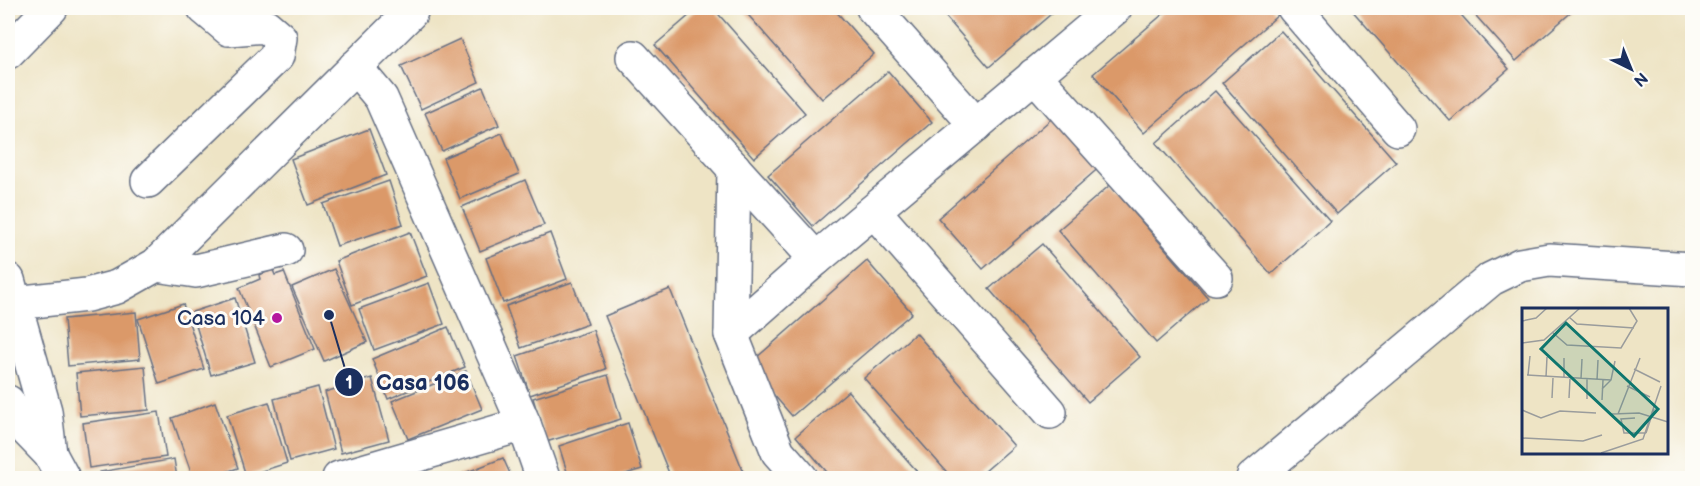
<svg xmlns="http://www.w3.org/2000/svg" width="1700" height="486" font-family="'Balsamiq Sans',sans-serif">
  <rect width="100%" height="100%" fill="#fdfcf7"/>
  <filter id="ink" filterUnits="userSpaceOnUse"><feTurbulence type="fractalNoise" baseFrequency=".0167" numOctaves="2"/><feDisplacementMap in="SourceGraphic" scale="12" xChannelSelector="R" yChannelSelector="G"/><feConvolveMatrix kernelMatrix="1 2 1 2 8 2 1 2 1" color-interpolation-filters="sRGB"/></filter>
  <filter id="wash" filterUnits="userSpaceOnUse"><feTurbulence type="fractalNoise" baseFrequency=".008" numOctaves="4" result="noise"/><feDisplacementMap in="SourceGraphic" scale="24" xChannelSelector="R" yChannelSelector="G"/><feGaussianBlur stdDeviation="1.35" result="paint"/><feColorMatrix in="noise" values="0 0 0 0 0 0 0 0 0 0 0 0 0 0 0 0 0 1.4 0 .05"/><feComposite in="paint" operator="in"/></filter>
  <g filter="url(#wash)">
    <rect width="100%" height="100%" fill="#eee4c5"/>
    <g id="blocks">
      <g fill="#db9969">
        <path d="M698 8H713L805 113 754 158 655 45Z"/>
        <path d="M742 8H833L874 54 822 99Z"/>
        <path d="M954 8H1058L989 67 945 16Z"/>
        <path d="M1170 8H1272L1278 15 1144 133 1093 74Z"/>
        <path d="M1350 8H1455L1509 69 1450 121Z"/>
        <path d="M1469 8H1573L1575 9 1516 61Z"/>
        <path d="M1281 31 1396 162 1337 214 1222 83Z"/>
        <path d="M460 39 479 82 421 109 401 66Z"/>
        <path d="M888 71 932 122 813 226 768 175Z"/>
        <path d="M483 87 499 125 442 151 425 113Z"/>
        <path d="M1215 91 1330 221 1271 274 1156 143Z"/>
        <path d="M1058 113 1102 165 983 269 938 218Z"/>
        <path d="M369 129 386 175 308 205 291 159Z"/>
        <path d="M502 133 519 174 460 199 443 158Z"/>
        <path d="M525 180 544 225 480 251 462 207Z"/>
        <path d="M389 181 403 224 337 246 323 204Z"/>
        <path d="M1110 185 1208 298 1156 343 1058 230Z"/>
        <path d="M410 232 427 276 352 305 336 261Z"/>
        <path d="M550 233 567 279 503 303 486 258Z"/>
        <path d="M1042 244 1140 357 1088 402 989 289Z"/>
        <path d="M867 261 912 313 792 416 748 365Z"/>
        <path d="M334 269 367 342 324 361 292 287Z"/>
        <path d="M273 270 275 275 284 272 315 349 271 367 239 288 260 279 259 275Z"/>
        <path d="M572 282 588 324 521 348 506 306Z"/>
        <path d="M429 283 444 324 374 350 359 309Z"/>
        <path d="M670 289 708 384 746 478H671L605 316Z"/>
        <path d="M235 298 255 362 211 375 192 312Z"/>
        <path d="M183 304 204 369 159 384 138 319Z"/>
        <path d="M136 312 140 359 68 366 64 319Z"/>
        <path d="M448 327 465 367 388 399 372 359Z"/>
        <path d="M593 330 606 369 530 395 517 356Z"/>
        <path d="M916 333 1014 446 977 478H952L864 378Z"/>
        <path d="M145 366 149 410 80 416 76 373Z"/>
        <path d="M466 371 482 409 408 439 392 401Z"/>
        <path d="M608 375 621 419 546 442 533 398Z"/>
        <path d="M372 378 389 440 341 453 325 392Z"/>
        <path d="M318 387 334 449 290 461 274 399Z"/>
        <path d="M848 391 880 429 923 478H832L796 436Z"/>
        <path d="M215 402 238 468 208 478H193L172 418Z"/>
        <path d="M269 402 287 463 246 476 227 415Z"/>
        <path d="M159 412 166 457 89 468 83 423Z"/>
        <path d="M628 423 642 469 613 478H569L559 446Z"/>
        <path d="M503 458 512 478H452Z"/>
        <path d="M174 459 177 478H102L100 472Z"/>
      </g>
    </g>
  </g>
  <g filter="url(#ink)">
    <use href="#blocks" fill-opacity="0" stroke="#656e82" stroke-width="1.5"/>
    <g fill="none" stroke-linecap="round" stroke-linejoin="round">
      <g stroke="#656e82" stroke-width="36">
        <g id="minor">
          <path d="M873 8 976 125"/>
          <path d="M1294 8 1398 129"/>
          <path d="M8 52 51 8"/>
          <path d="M633 57 816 259"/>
          <path d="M355 67 381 98 524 424 543 478"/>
          <path d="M1034 75 1216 278"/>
          <path d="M734 168 731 334 778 452 801 478"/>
          <path d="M148 181 277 56 280 38 266 26 229 29 204 8"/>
          <path d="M874 211 1050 412"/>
          <path d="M156 265 196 271 286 250"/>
          <path d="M8 280 45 411 50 454"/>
          <path d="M8 306 15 303 87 295 117 287 156 265 411 12"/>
          <path d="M731 334 816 259 1115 8"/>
          <path d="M8 402 20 423 50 454 63 478"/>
          <path d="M339 478 524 424"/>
          <path d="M1253 478 1491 279 1520 265 1549 260 1692 269"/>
        </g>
      </g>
      <use href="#minor" stroke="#fff" stroke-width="33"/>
    </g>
  </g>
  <circle fill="#b5179e" stroke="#fdfcf7" stroke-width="2" cx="277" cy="318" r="6"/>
  <g text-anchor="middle" stroke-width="6" stroke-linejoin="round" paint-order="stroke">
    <g font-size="21" fill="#1b2f5e" stroke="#fdfcf7" text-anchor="end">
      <text x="265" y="325">Casa 104</text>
    </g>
  </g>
  <g transform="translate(1522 308)">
    <rect width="146" height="146" fill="#eee4c5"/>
    <path fill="none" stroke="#9a9c9c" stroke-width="1.5" d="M47 9 55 16 112 20M0 13 14 10 25 0M30 24 45 37 99 40 115 13 107 0M0 35 22 32 58 0M112 61 138 74M5 67 89 72M6 67 8 48M24 69 25 49M42 70V50M59 71 60 51M75 72 76 52M105 78 128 89M80 81 89 72 93 53M30 90 31 70M47 90 48 71M65 91V71M80 92 81 72M0 102 19 110 38 103 74 105M90 106 117 105 146 114M96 106 118 50M113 110 99 111 102 125H124M124 125 132 101M0 130 61 133 80 127M79 145 121 131 139 78"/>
    <path fill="#0f766e" fill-opacity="0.15" stroke="#0f766e" stroke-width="3" d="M44 15 136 101 112 128 19 41Z"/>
    <rect width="146" height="146" fill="none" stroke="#1b2f5e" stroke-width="3"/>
  </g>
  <path fill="none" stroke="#1b2f5e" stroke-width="2" d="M329 315L349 382"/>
  <g fill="#1b2f5e" stroke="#fdfcf7" stroke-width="2">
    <circle cx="329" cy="315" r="6"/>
    <circle cx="349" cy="382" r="15"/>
  </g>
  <g font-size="18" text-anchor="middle" font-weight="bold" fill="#fff">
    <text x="349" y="389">1</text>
  </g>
  <g font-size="22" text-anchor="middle" font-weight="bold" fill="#1b2f5e" stroke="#fdfcf7" stroke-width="6" stroke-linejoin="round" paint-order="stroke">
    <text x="423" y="390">Casa 106</text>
  </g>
  <rect width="1700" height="486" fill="none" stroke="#fdfcf7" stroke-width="30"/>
  <g transform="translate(1631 69) rotate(137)" stroke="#fdfcf7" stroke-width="4.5" paint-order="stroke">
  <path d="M0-4.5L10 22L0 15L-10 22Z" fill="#1b2f5e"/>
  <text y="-9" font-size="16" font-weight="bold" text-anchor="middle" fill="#1b2f5e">N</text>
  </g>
</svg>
